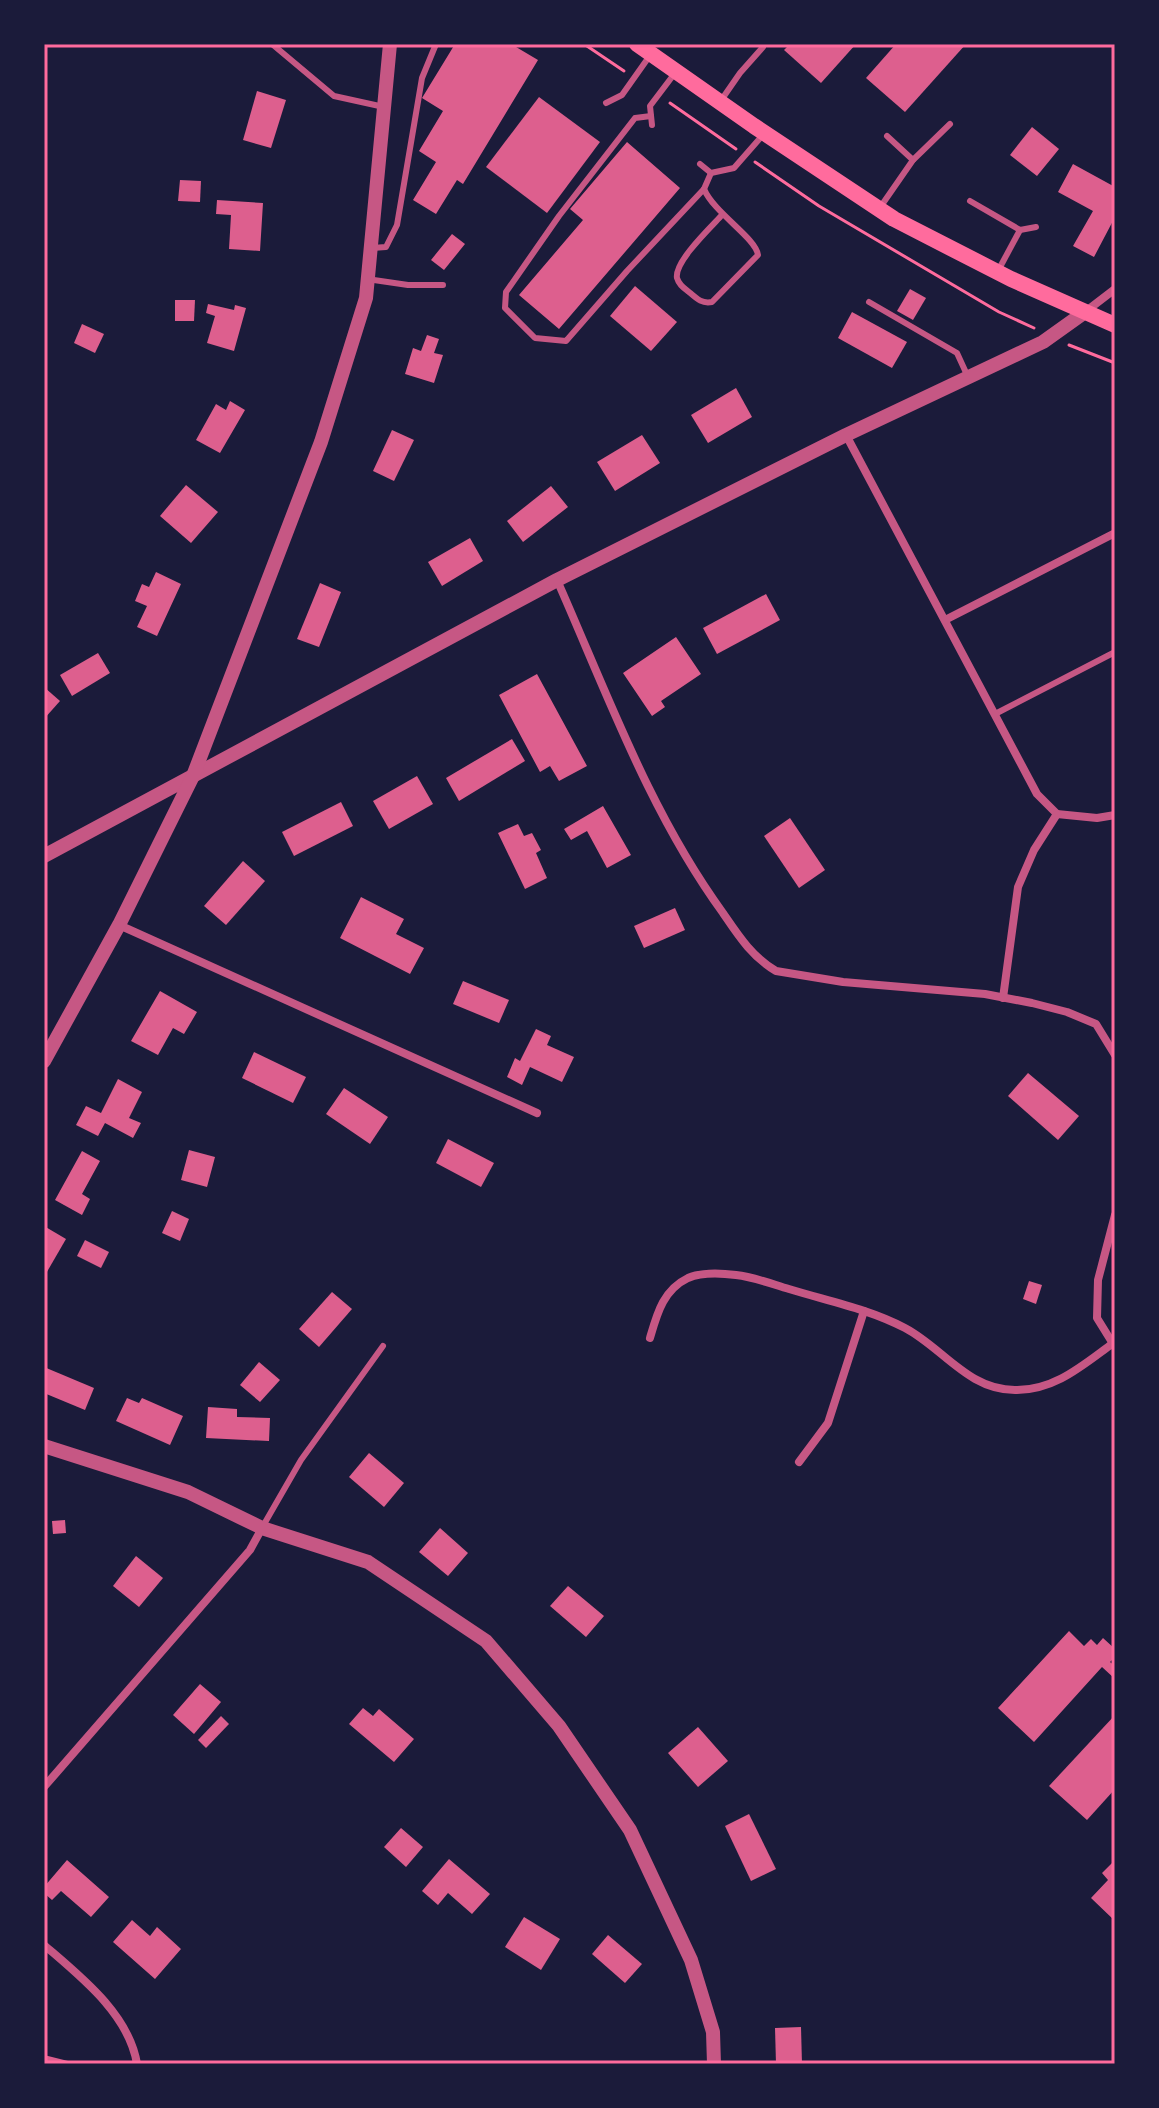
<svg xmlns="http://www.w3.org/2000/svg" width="1159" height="2108" font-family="Mulish,sans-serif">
  <rect width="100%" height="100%" fill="#1b1b3a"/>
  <g fill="#dd5f8e">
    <path d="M455 44H511L538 60 463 184 457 180 436 214 413 200 436 162 419 151 443 111 422 98Z"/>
    <path d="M790 44H856L821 83 784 50Z"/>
    <path d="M896 44H966L905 112 866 78Z"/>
    <path d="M257 91 286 100 271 148 243 140Z"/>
    <path d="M539 97 600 142 547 213 486 167Z"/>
    <path d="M1032 127 1059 149 1037 176 1010 155Z"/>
    <path d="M627 142 680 188 559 329 519 295 583 220 570 209Z"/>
    <path d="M1073 164 1115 187V217L1094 257 1073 246 1093 211 1058 192Z"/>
    <path d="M180 180 201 181 200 202 178 201Z"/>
    <path d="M217 200 263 203 260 251 229 249 231 215 216 214Z"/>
    <path d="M452 234 465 244 444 270 431 260Z"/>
    <path d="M635 286 677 322 651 351 610 316Z"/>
    <path d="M910 289 926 298 913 320 897 311Z"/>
    <path d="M175 300H195L194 321H175Z"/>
    <path d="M208 304 234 310 235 305 246 308 234 351 207 343 215 316 206 313Z"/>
    <path d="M852 312 907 342 892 368 838 338Z"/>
    <path d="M82 324 104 334 95 353 74 343Z"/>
    <path d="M427 335 439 339 434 353 443 355 434 383 405 374 413 348 421 351Z"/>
    <path d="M736 388 752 417 708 443 691 415Z"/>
    <path d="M230 401 245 410 220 453 196 440 216 404 226 410Z"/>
    <path d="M392 430 414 440 394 481 373 471Z"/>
    <path d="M642 435 660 463 615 491 597 462Z"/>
    <path d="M186 485 218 512 191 543 160 516Z"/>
    <path d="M551 486 568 507 523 542 507 521Z"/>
    <path d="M470 538 483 561 442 586 428 562Z"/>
    <path d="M156 572 181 584 157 636 137 627 147 606 135 601 142 584 149 587Z"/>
    <path d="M320 583 341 592 319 647 297 639Z"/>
    <path d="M766 594 780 620 717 654 703 628Z"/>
    <path d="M676 637 701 674 661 701 665 707 652 716 623 673Z"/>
    <path d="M98 653 110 673 72 696 60 675Z"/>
    <path d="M537 674 587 766 559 781 550 766 540 772 499 695Z"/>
    <path d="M44 687 60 701 44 719Z"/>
    <path d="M512 739 525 761 459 801 446 778Z"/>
    <path d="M417 776 433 804 389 829 373 801Z"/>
    <path d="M341 802 353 826 294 856 282 832Z"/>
    <path d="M603 806 631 855 607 868 587 831 571 840 564 829Z"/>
    <path d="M790 818 825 870 799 888 764 836Z"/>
    <path d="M518 824 524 836 532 833 541 850 536 853 547 878 525 889 498 833Z"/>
    <path d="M243 861 265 881 226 925 204 906Z"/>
    <path d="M361 897 404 919 396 934 424 948 410 974 340 938Z"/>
    <path d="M675 908 685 930 644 948 634 926Z"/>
    <path d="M463 981 509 1000 499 1023 453 1004Z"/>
    <path d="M160 991 197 1012 184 1034 173 1028 158 1055 131 1041Z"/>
    <path d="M536 1029 551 1036 547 1045 574 1057 562 1082 530 1067 522 1085 507 1077 515 1058 520 1061Z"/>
    <path d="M254 1052 306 1077 293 1103 242 1078Z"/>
    <path d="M1028 1073 1079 1116 1058 1140 1008 1096Z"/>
    <path d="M118 1079 142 1092 129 1118 141 1123 133 1138 105 1123 98 1136 76 1125 86 1106 101 1113Z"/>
    <path d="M344 1088 388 1117 370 1144 326 1114Z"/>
    <path d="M448 1139 494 1163 481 1187 436 1163Z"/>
    <path d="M189 1150 215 1157 207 1187 181 1180Z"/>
    <path d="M82 1151 100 1161 82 1194 90 1199 82 1215 55 1200Z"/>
    <path d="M172 1211 189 1219 180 1241 162 1233Z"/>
    <path d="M44 1226 66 1239 44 1277Z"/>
    <path d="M85 1240 109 1252 101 1268 77 1256Z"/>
    <path d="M1029 1281 1042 1285 1036 1304 1023 1299Z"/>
    <path d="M332 1292 352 1309 319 1347 299 1329Z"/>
    <path d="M259 1362 280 1380 260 1402 240 1385Z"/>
    <path d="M44 1367 94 1388 85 1410 44 1393Z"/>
    <path d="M127 1398 139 1403 142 1398 183 1416 170 1445 116 1421Z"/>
    <path d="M208 1407 237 1409V1417L270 1418 269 1441 206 1438Z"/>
    <path d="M369 1453 404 1483 384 1507 349 1477Z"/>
    <path d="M65 1520 66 1533 53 1534 52 1521Z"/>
    <path d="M440 1528 468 1553 448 1576 419 1552Z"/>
    <path d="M136 1556 163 1578 139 1607 113 1586Z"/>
    <path d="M568 1586 604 1616 586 1637 550 1606Z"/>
    <path d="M1069 1631 1084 1646 1091 1639 1097 1645 1103 1638 1115 1649V1657L1110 1662 1115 1666V1679L1102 1667 1034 1742 998 1708Z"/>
    <path d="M200 1684 221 1702 194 1734 173 1715Z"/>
    <path d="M363 1708 373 1716 379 1709 414 1739 394 1762 349 1724Z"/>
    <path d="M1115 1715V1789L1087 1820 1049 1786Z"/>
    <path d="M221 1716 229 1724 206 1748 198 1740Z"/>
    <path d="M698 1727 728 1761 698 1787 668 1753Z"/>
    <path d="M749 1814 776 1869 751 1881 725 1826Z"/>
    <path d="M401 1828 423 1847 406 1867 384 1847Z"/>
    <path d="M449 1859 490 1894 472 1914 448 1893 438 1905 422 1891Z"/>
    <path d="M67 1860 109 1897 91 1917 61 1891 52 1900 44 1893V1887Z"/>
    <path d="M1115 1860V1921L1091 1898 1108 1880 1102 1873Z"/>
    <path d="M524 1917 560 1939 541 1970 505 1947Z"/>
    <path d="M132 1920 150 1936 157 1927 181 1949 155 1979 113 1942Z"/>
    <path d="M608 1935 642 1964 625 1983 592 1954Z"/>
    <path d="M801 2027 802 2064H776L775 2028Z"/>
    <path d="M44 2055 76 2063V2064H44Z"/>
  </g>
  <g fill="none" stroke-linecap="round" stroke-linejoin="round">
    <g stroke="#ff6b9d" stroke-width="3">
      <path d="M584 44 624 71"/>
      <path d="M670 103 736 149"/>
      <path d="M755 162 819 206 999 312 1034 328"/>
      <path d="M1069 345 1115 363"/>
    </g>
    <g stroke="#c65784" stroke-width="6">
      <path d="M272 44 334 96 384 107"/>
      <path d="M722 99 740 73 763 47"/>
      <path d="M606 103 622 95 651 54"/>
      <path d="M651 116 635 118 559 216 506 292 505 308 535 338 566 341 627 271 704 189 711 173"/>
      <path d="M652 125 650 106 675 73"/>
      <path d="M887 136 913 160"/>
      <path d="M700 164 711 173 734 168 762 136"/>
      <path d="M704 189C714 213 756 238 758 255L712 302C702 304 697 299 689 292 684 288 679 285 677 278 674 262 711 227 722 215"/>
      <path d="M970 201 1020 230 1036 227"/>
      <path d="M879 209 913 160 950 124"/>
      <path d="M372 248 386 247 397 225 422 78 436 44"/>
      <path d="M999 269 1020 230"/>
      <path d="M367 279 408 285H443"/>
      <path d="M869 302 957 353 968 377"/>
      <path d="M995 714 1115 652"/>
      <path d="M263 1526 301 1460 383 1346"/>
    </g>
    <g stroke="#c65784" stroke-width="8">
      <path d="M1085 312 1115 289"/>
      <path d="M846 435 1037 794 1057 814"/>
      <path d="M557 580C607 693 650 813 723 913 738 935 752 957 776 971L843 982 985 994 1032 1003 1067 1012 1096 1024 1115 1055"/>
      <path d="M945 620 1115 533"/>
      <path d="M1057 814 1097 818 1115 815"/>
      <path d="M119 925 537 1113"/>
      <path d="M1003 998 1018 887 1034 850 1057 814"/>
      <path d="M650 1338C657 1314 663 1290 688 1278 702 1272 721 1273 736 1275 754 1277 772 1284 789 1289 828 1301 869 1309 905 1328 943 1348 968 1390 1015 1390 1054 1391 1083 1365 1112 1344"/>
      <path d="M1115 1347 1097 1318 1098 1280 1115 1215"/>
      <path d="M799 1462 828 1423 864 1311"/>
      <path d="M44 1787 250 1550 262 1528"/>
      <path d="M44 1945C80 1976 129 2014 137 2064"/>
    </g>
    <g stroke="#c65784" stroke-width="14">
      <path d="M44 856 557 580 846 435 1043 342 1085 312"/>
      <path d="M44 1061 119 925 193 776 321 442 366 298 390 44"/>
      <path d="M44 1446 188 1492 262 1528 368 1562 486 1641 559 1726 630 1830 691 1960 713 2032 714 2064"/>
    </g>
    <path stroke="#ff6b9d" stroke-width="16" d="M637 44 754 126 894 219 1011 279 1115 325"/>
  </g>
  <rect width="1159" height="2108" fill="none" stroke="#1b1b3a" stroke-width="92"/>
  <rect x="46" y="46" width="1067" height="2016" fill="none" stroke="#ff6b9d" stroke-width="3"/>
</svg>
